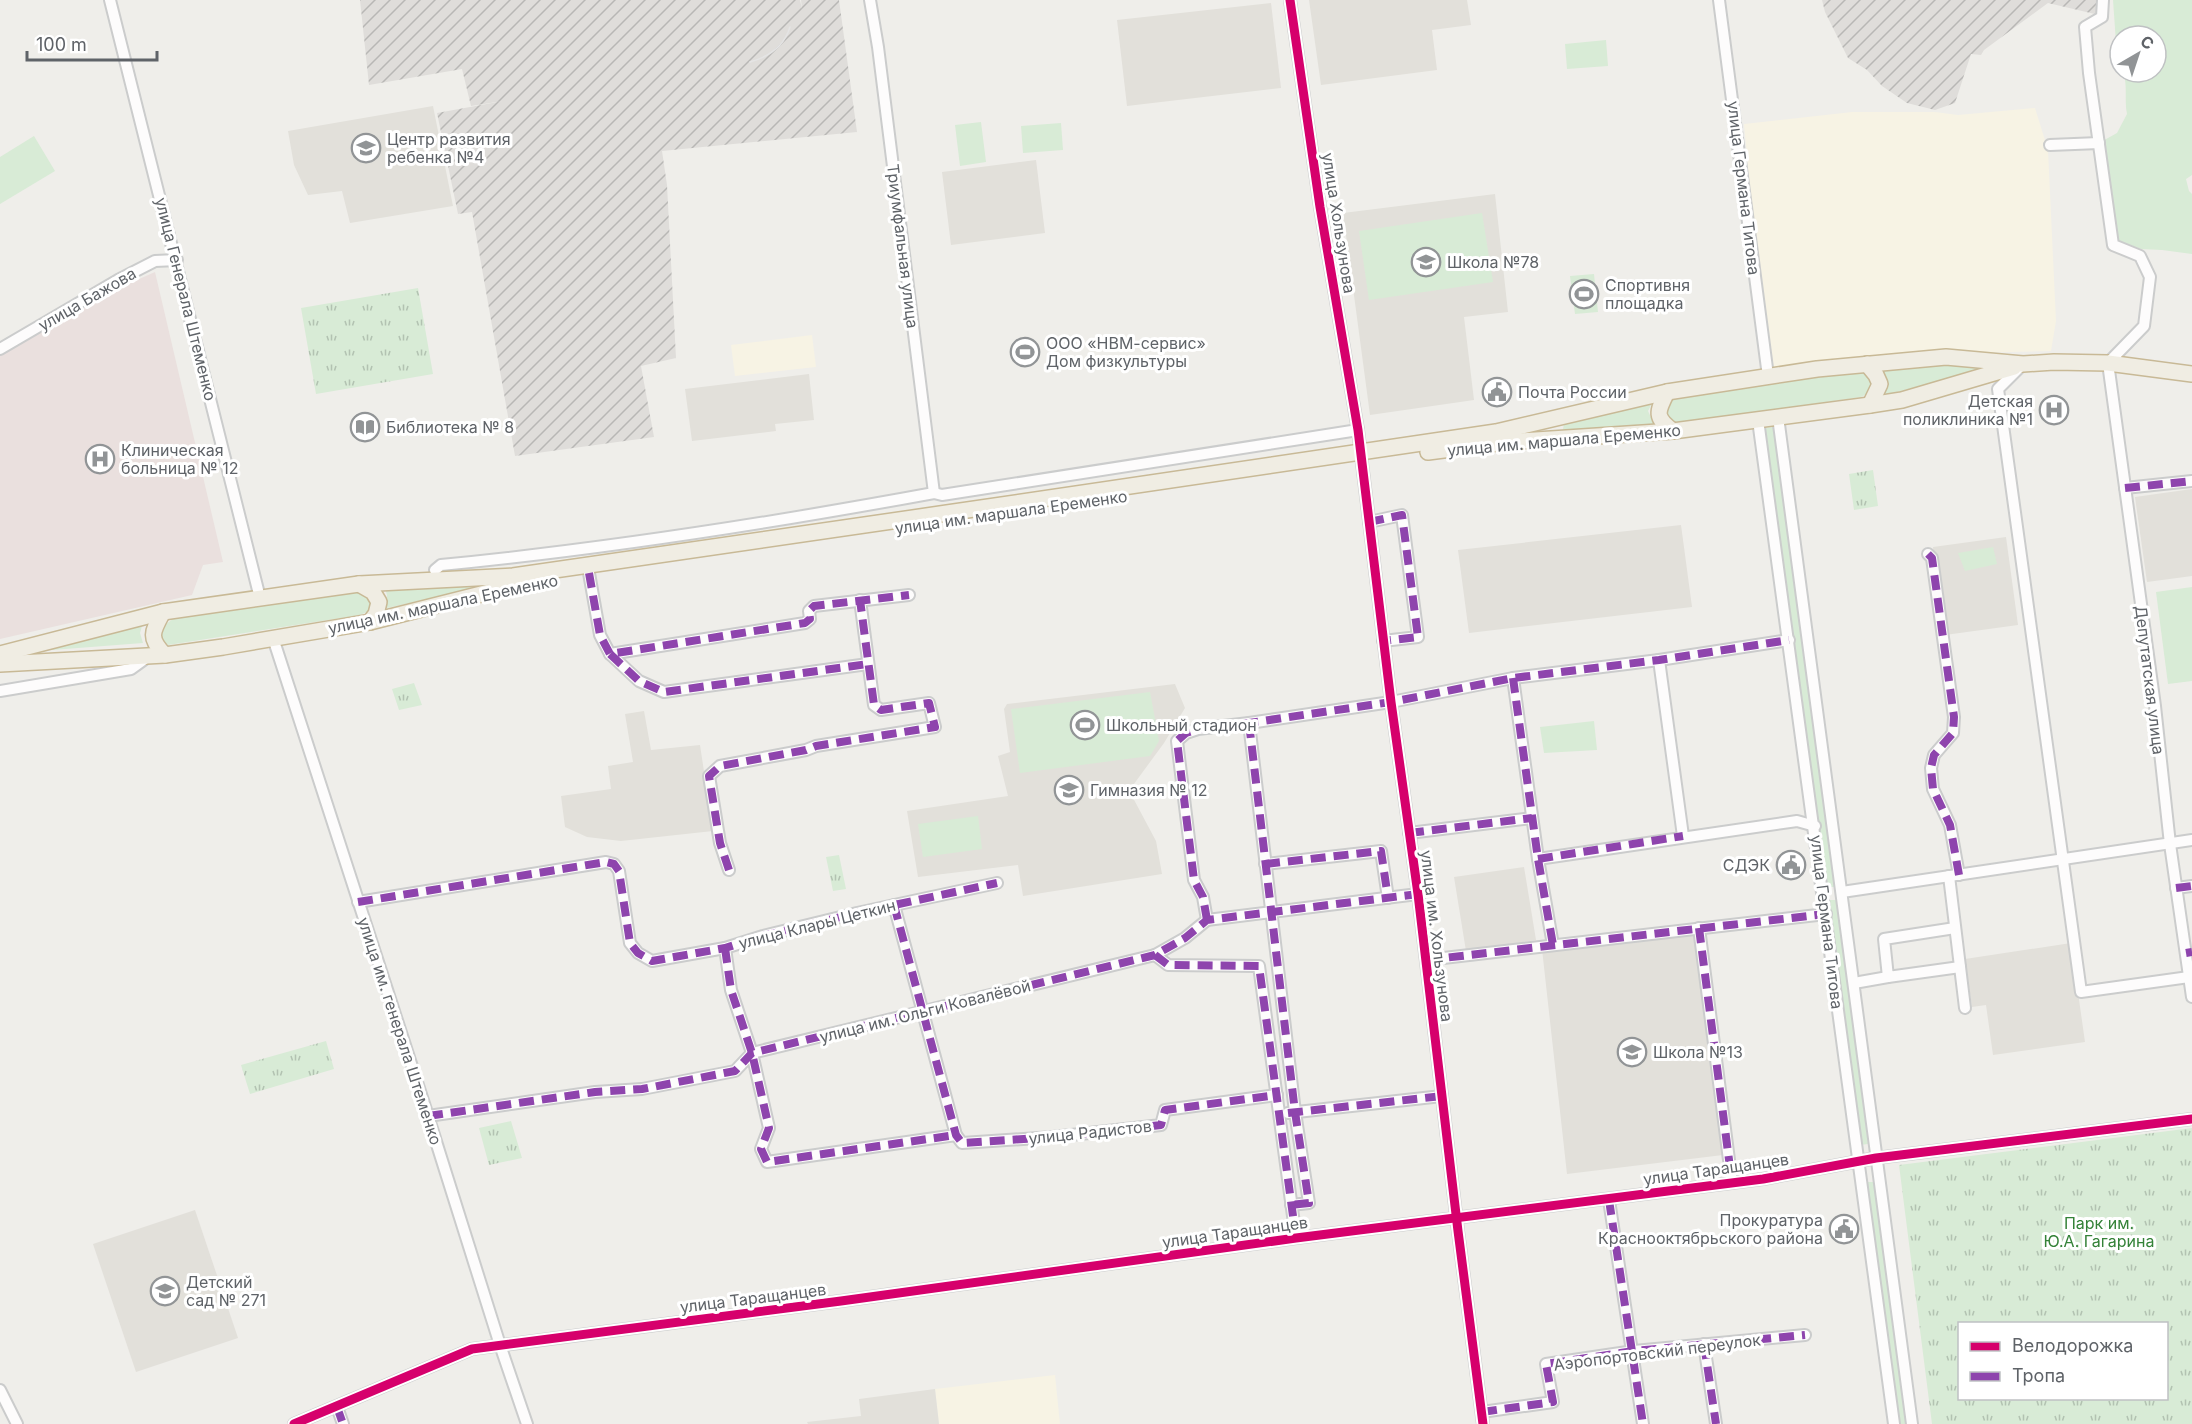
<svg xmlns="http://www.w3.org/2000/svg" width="2192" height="1424" font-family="Inter,sans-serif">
  <defs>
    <pattern id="industrial-furrows" width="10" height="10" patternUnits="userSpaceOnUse" patternTransform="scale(1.5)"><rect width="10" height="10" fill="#dfddda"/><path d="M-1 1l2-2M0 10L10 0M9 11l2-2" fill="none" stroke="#b8b7b5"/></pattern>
    <pattern id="park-tufts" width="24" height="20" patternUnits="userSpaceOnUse" patternTransform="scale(1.5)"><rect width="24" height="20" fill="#d8ebd6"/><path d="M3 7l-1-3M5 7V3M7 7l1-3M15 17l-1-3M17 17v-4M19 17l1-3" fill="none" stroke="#b2c2b1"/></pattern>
  </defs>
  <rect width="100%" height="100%" fill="#efeeea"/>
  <g fill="#f7f3e4">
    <path d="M2035 108 2048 150 2056 321 2051 351 1920 354 1773 367 1751 200 1744 124 1852 112H1935L1958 115Z"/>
    <path d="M812 335 816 367 735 376 731 345Z"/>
    <path d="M1055 1375 1060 1424H939L935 1389Z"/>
  </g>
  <g fill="url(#industrial-furrows)">
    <path d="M360 0H800L802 9 801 0H839L857 132 662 151 667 185 676 358 641 366 654 437 515 456 472 212 458 214 437 113 503 101 471 106 462 69 369 85Z"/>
    <path d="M1822 0H2098L2099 15 2048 3 1984 50 1981 55 1971 54 1955 103 1935 110 1907 103 1882 86 1867 70 1848 58 1825 12Z"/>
  </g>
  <g fill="#e2e0da">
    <path d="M1309 0H1467L1471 25 1432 30 1437 70 1321 85Z"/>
    <path d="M1271 3 1281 88 1127 106 1117 20Z"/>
    <path d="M433 106 453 206 350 223 342 191 308 195 294 165 288 131Z"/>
    <path d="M1036 160 1045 233 951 245 942 172Z"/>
    <path d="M1495 194 1508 312 1464 317 1474 400 1370 415 1343 213Z"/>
    <path d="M809 374 814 420 775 424 776 431 692 441 685 389Z"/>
    <path d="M2192 489V576L2147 582 2135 497Z"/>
    <path d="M1681 525 1692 607 1469 633 1458 550Z"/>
    <path d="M2006 537 2018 625 1945 635 1933 547Z"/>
    <path d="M1175 684 1185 708 1164 743 1131 788 1132 796 1156 841 1162 874 1023 896 1018 865 918 877 907 811 1008 796 998 756 1010 752 1004 709 1007 704Z"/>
    <path d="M644 711 651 750 700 745 713 831 621 841 587 837 565 827 561 796 611 789 608 766 633 762 625 714Z"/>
    <path d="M1524 867 1536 940 1466 951 1454 877Z"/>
    <path d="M1697 929 1723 1155 1567 1174 1542 949Z"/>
    <path d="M2071 943 2085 1042 1993 1055 1986 1005 1972 1007 1965 959Z"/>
    <path d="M195 1210 238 1338 136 1372 93 1244Z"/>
    <path d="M935 1389 939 1424H808L807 1422 861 1416 859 1399Z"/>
  </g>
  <path fill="#eae0de" d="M155 272 223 562 203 565 192 595 0 639V356L92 300Z"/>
  <g fill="#d8ebd6">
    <path d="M2113 0H2192V175L2186 179 2189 191 2192 194V254L2162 250 2141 249 2112 238 2099 143 2117 133 2127 114C2124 101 2128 85 2123 72H2156V36H2120V64L2117 57Z"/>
    <path d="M1606 40 1608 66 1567 69 1565 44Z"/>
    <path d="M981 122 986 162 960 166 955 125Z"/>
    <path d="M1061 123 1063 150 1023 153 1021 126Z"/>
    <path d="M34 136 55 171 0 204V157Z"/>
    <path d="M1482 213 1493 282 1369 300 1359 231Z"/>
    <path d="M1594 274 1598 312 1575 314 1570 276Z"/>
    <path d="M1926 365H1981L1988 368 1882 396 1881 368Z"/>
    <path d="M1861 372 1868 375 1872 383 1869 393 1861 397 1675 424 1667 421 1665 405 1670 397Z"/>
    <path d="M1654 399 1648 411 1656 428 1567 433 1563 429 1564 424Z"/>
    <path d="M1774 427 1836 887H1826L1764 428Z"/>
    <path d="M1993 547 1997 564 1965 571 1958 553Z"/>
    <path d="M484 582 486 586 387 608V595L385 588Z"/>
    <path d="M2192 587V681L2168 684 2156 592Z"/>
    <path d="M363 590 371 600 369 611 360 615 168 645C162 640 160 636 161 628L174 618Z"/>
    <path d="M142 626 140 633 143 643 52 650V646Z"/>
    <path d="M1150 692 1159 741 1150 756 1020 773 1011 709Z"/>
    <path d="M1594 721 1597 750 1544 753 1540 727Z"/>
    <path d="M978 816 982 849 923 857 918 824Z"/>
    <path d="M1827 900H1837L1868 1144 1860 1145Z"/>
    <path d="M1866 1182H1874L1906 1424H1898Z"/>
  </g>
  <g fill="url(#park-tufts)" fill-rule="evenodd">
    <path d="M418 288 433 374 316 394 301 308Z"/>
    <path d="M1873 470 1878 506 1854 510 1849 474Z"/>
    <path d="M414 683 422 705 399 710 392 689Z"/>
    <path d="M839 855 846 889 833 891 826 857Z"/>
    <path d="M326 1041 334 1069 250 1094 241 1065Z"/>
    <path d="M511 1121 522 1158 489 1165 479 1128Z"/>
    <path d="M2192 1128V1424H1932L1899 1165ZM1960 1324H2166V1398H1960Z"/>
  </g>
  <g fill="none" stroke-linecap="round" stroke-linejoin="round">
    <g stroke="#cbcccc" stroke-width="14">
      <g id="minor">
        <path d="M110 0 260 598"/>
        <path d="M870 0 878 47 934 493"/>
        <path d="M1290 0 1320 207 1358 430 1391 702 1418 894 1458 1231 1483 1424"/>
        <path d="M1719 0 1768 376"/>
        <path d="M2103 0 2102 17 2085 27 2089 73 2113 245 2140 256 2150 277 2144 326 2108 363 2155 706 2170 844 2192 997"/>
        <path d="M2050 145 2099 143"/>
        <path d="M0 349 118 280 155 261 177 260"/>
        <path d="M2020 367 1998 389 2081 992 2189 977"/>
        <path d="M1778 417 1912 1424"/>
        <path d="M1758 420 1894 1424"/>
        <path d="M2125 488 2192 481"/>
        <path d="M1369 522 1402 515 1418 637 1383 641"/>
        <path d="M1928 554 1932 558 1954 717 1953 733 1934 755 1931 768 1933 789 1950 825 1959 875"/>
        <path d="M435 570 441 565C606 549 771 523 934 493L942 495 1358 430"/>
        <path d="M589 573 600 635 610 654 805 623 810 619 809 611 814 606 909 595"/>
        <path d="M273 638 428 1116 500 1345 527 1424"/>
        <path d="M610 654 639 681 664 692 868 664"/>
        <path d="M1659 660 1683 836"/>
        <path d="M1513 678 1538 859 1553 945"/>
        <path d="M0 691 131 669 149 656"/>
        <path d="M1249 723 1295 1112 1309 1203 1291 1205"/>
        <path d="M1409 833 1532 818"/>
        <path d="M1538 859 1797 821 1815 826"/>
        <path d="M1265 864 1381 851 1388 898"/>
        <path d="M729 870 720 843 709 776 720 766 806 750 816 746 935 727 929 703 881 710 874 705 860 600"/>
        <path d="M1949 876 1965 1008"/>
        <path d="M2176 888 2192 886"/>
        <path d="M1842 892 2192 840"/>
        <path d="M358 902 606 862 614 864 619 871 630 943 638 953 652 961 725 948 763 936 857 913 997 883"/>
        <path d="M894 905 956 1135 962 1143 1053 1137 1161 1125 1165 1110 1277 1095"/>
        <path d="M1207 920 1203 897 1194 880 1177 741 1186 733 1198 729 1249 723 1391 702 1513 678 1659 660 1789 640"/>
        <path d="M1699 928 1732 1183"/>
        <path d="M1955 928 1884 939 1888 977 1960 967"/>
        <path d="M725 948 731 990 752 1053 769 1128 761 1149 767 1162 956 1135"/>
        <path d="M1155 955 1168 965 1259 966 1296 1238"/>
        <path d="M1426 960 1826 914"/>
        <path d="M1854 983 1888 977"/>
        <path d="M1288 1113 1442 1096"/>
        <path d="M428 1116 595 1092 642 1089 735 1071 752 1053 1155 955 1185 938 1207 920 1418 894"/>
        <path d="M1609 1200 1643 1424"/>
        <path d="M1704 1344 1716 1424"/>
        <path d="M0 1390 17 1424"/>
        <path d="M337 1407 343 1424"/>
        <path d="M1482 1412 1553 1402 1546 1364 1634 1351 1805 1335"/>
        <path d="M294 1424 472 1349 841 1301 1296 1238 1763 1179 1876 1158 2192 1119"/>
      </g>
    </g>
    <g stroke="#c8b996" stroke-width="18">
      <g id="highway">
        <path d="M1867 364 1876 375 1880 384 1870 405"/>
        <path d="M1667 392C1657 412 1654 417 1673 431"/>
        <path d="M1428 452 1505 442 1673 431 1870 405 1902 400 2014 367"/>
        <path d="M359 584 373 592 379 602 376 614 370 622"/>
        <path d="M163 612C152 632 148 638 165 655"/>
        <path d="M0 654 163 612 359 584 513 576 947 513 1496 432 1667 392 1817 369 1946 357 2023 364 2054 362 2108 363 2192 374"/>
        <path d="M0 664 165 655 223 647 370 622 525 583"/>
      </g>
    </g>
    <use href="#minor" stroke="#fdfcfc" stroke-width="10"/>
    <use href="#highway" stroke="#f0ede3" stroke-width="15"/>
    <path stroke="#e4e4e4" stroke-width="1.5" d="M750 62C768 57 784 47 790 27"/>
    <g stroke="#8e44ad" stroke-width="8" stroke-dasharray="15 8" stroke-linecap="butt">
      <path d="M2125 488 2192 481"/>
      <path d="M1369 522 1402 515 1418 637 1383 641"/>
      <path d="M1928 554 1932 558 1954 717 1953 733 1934 755 1931 768 1933 789 1950 825 1959 875"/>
      <path d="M589 573 600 635 610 654 805 623 810 619 809 611 814 606 909 595"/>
      <path d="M610 654 639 681 664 692 868 664"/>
      <path d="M1513 678 1538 859 1553 945"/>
      <path d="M1249 723 1295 1112 1309 1203 1291 1205"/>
      <path d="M1409 833 1532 818"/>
      <path d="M1538 859 1683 836"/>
      <path d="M1265 864 1381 851 1388 898"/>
      <path d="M729 870 720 843 709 776 720 766 806 750 816 746 935 727 929 703 881 710 874 705 860 600"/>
      <path d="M2176 888 2192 886"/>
      <path d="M358 902 606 862 614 864 619 871 630 943 638 953 652 961 725 948 763 936 857 913 997 883"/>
      <path d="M894 905 956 1135 962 1143 1053 1137 1161 1125 1165 1110 1277 1095"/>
      <path d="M1207 920 1203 897 1194 880 1177 741 1186 733 1198 729 1249 723 1391 702 1513 678 1659 660 1789 640"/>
      <path d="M1699 928 1732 1183"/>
      <path d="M725 948 731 990 752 1053 769 1128 761 1149 767 1162 956 1135"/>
      <path d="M2186 953 2192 952"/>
      <path d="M1155 955 1168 965 1259 966 1296 1238"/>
      <path d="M1426 960 1826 914"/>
      <path d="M1288 1113 1442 1096"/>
      <path d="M428 1116 595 1092 642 1089 735 1071 752 1053 1155 955 1185 938 1207 920 1418 894"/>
      <path d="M1609 1200 1643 1424"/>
      <path d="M1704 1344 1716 1424"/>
      <path d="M337 1407 343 1424"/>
      <path d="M1482 1412 1553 1402 1546 1364 1634 1351 1805 1335"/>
    </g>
    <g stroke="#fff" stroke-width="13">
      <g id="cycleway">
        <path d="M1290 0 1320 207 1358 430 1391 702 1418 894 1458 1231 1483 1424"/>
        <path d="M294 1424 472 1349 841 1301 1296 1238 1763 1179 1876 1158 2192 1119"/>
      </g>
    </g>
    <use href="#cycleway" stroke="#d6006c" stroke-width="9"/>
  </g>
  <defs>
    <g id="school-ring" transform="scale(1.5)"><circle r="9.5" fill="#fff" stroke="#919496" stroke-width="1.5"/><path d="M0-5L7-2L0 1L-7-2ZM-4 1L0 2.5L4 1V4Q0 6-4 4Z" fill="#919496"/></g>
    <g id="stadium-ring" transform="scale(1.5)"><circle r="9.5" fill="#fff" stroke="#919496" stroke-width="1.5"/><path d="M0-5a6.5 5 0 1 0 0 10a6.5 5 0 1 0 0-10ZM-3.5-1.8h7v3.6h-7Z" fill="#919496"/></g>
    <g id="civic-ring" transform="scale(1.5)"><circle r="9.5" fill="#fff" stroke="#919496" stroke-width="1.5"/><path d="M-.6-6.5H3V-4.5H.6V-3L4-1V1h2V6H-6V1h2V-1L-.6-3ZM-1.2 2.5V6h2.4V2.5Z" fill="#919496"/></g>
    <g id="hospital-ring" transform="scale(1.5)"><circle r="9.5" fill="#fff" stroke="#919496" stroke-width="1.5"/><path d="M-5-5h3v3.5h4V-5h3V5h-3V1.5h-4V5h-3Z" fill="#919496"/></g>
    <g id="library-ring" transform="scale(1.5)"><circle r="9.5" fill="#fff" stroke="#919496" stroke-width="1.5"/><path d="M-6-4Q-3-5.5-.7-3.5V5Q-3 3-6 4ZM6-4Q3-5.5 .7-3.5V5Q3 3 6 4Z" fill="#919496"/></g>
  </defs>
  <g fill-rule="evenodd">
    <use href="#school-ring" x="366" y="148"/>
    <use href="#school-ring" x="1426" y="262"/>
    <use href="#stadium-ring" x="1584" y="294"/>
    <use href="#stadium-ring" x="1025" y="352"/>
    <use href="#civic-ring" x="1497" y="392"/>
    <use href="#hospital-ring" x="2054" y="410"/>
    <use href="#library-ring" x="365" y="427"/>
    <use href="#hospital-ring" x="100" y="459"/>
    <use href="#stadium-ring" x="1085" y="725"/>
    <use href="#school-ring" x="1069" y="790"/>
    <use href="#civic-ring" x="1791" y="865"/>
    <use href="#school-ring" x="1632" y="1052"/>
    <use href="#civic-ring" x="1844" y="1229"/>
    <use href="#school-ring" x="165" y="1291"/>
  </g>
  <g text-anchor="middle" stroke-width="6" stroke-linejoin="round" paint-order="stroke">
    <g font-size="16" fill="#5f6368" stroke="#fff" text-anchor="start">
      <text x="387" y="145">Центр развития<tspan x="387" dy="18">ребенка №4</tspan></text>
      <text x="1447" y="268">Школа №78</text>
      <text x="1605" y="291">Спортивня<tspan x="1605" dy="18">площадка</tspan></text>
      <text x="1046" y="349">ООО «НВМ-сервис»<tspan x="1046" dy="18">Дом физкультуры</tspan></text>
      <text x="1518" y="398">Почта России</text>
      <text x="2033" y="407" text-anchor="end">Детская<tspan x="2033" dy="18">поликлиника №1</tspan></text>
      <text x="386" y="433">Библиотека № 8</text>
      <text x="121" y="456">Клиническая<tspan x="121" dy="18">больница № 12</tspan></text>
      <text x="1106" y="731">Школьный стадион</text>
      <text x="1090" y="796">Гимназия № 12</text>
      <text x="1770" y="871" text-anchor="end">СДЭК</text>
      <text x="1653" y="1058">Школа №13</text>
      <text x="1823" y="1226" text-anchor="end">Прокуратура<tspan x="1823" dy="18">Краснооктябрьского района</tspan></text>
      <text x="186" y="1288">Детский<tspan x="186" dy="18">сад № 271</tspan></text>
    </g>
    <g font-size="16" fill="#5f6368" stroke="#fff">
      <text transform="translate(1744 188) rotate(83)" y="6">улица Германа Титова</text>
      <text transform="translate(1339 223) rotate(81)" y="6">улица Хользунова</text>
      <text transform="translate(903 246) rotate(83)" y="6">Триумфальная улица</text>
      <text transform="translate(87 299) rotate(-30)" y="6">улица Бажова</text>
      <text transform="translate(186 299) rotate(76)" y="6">улица Генерала Штеменко</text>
      <text transform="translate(1564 440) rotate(-5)" y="6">улица им. маршала Еременко</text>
      <text transform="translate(1011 512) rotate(-8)" y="6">улица им. маршала Еременко</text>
      <text transform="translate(443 604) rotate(-12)" y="6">улица им. маршала Еременко</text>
      <text transform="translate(2150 680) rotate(83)" y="6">Депутатская улица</text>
      <text transform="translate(1827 922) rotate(83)" y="6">улица Германа Титова</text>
      <text transform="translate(817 924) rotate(-14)" y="6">улица Клары Цеткин</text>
      <text transform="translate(1437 936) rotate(83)" y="6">улица им. Хользунова</text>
      <text transform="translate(925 1011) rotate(-14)" y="6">улица им. Ольги Ковалёвой</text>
      <text transform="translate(400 1031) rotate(72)" y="6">улица им. генерала Штеменко</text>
      <text transform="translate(1090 1132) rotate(-6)" y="6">улица Радистов</text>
      <text transform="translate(1716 1169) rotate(-8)" y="6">улица Таращанцев</text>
      <text transform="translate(1235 1232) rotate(-8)" y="6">улица Таращанцев</text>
      <text transform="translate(753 1298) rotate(-7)" y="6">улица Таращанцев</text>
      <text transform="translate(1657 1352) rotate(-7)" y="6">Аэропортовский переулок</text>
    </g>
    <g font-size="16" fill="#348238" stroke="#fff">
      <text x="2099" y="1229">Парк им.<tspan x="2099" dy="18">Ю.А. Гагарина</tspan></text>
    </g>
  </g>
  <rect x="1958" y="1322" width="210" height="78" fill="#ffffff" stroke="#bfc1c3" stroke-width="1.5"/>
  <rect x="1970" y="1342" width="30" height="9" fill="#d6006c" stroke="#bfc1c3" stroke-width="1.5"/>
  <text x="2012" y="1352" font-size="18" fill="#5f6368">Велодорожка</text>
  <rect x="1970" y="1372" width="30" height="9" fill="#8e44ad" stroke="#bfc1c3" stroke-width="1.5"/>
  <text x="2012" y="1382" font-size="18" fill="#5f6368">Тропа</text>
  <g transform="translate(2138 54) rotate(39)"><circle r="28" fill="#ffffff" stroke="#bfc1c3" stroke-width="1.5"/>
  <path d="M0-4.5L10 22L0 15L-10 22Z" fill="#919496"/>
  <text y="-9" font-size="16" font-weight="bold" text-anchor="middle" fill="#5f6368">С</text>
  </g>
  <path d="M27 51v9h130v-9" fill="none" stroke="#5f6368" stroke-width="3"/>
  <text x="36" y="51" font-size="18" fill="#5f6368" stroke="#ffffff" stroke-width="4.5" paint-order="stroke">100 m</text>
</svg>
